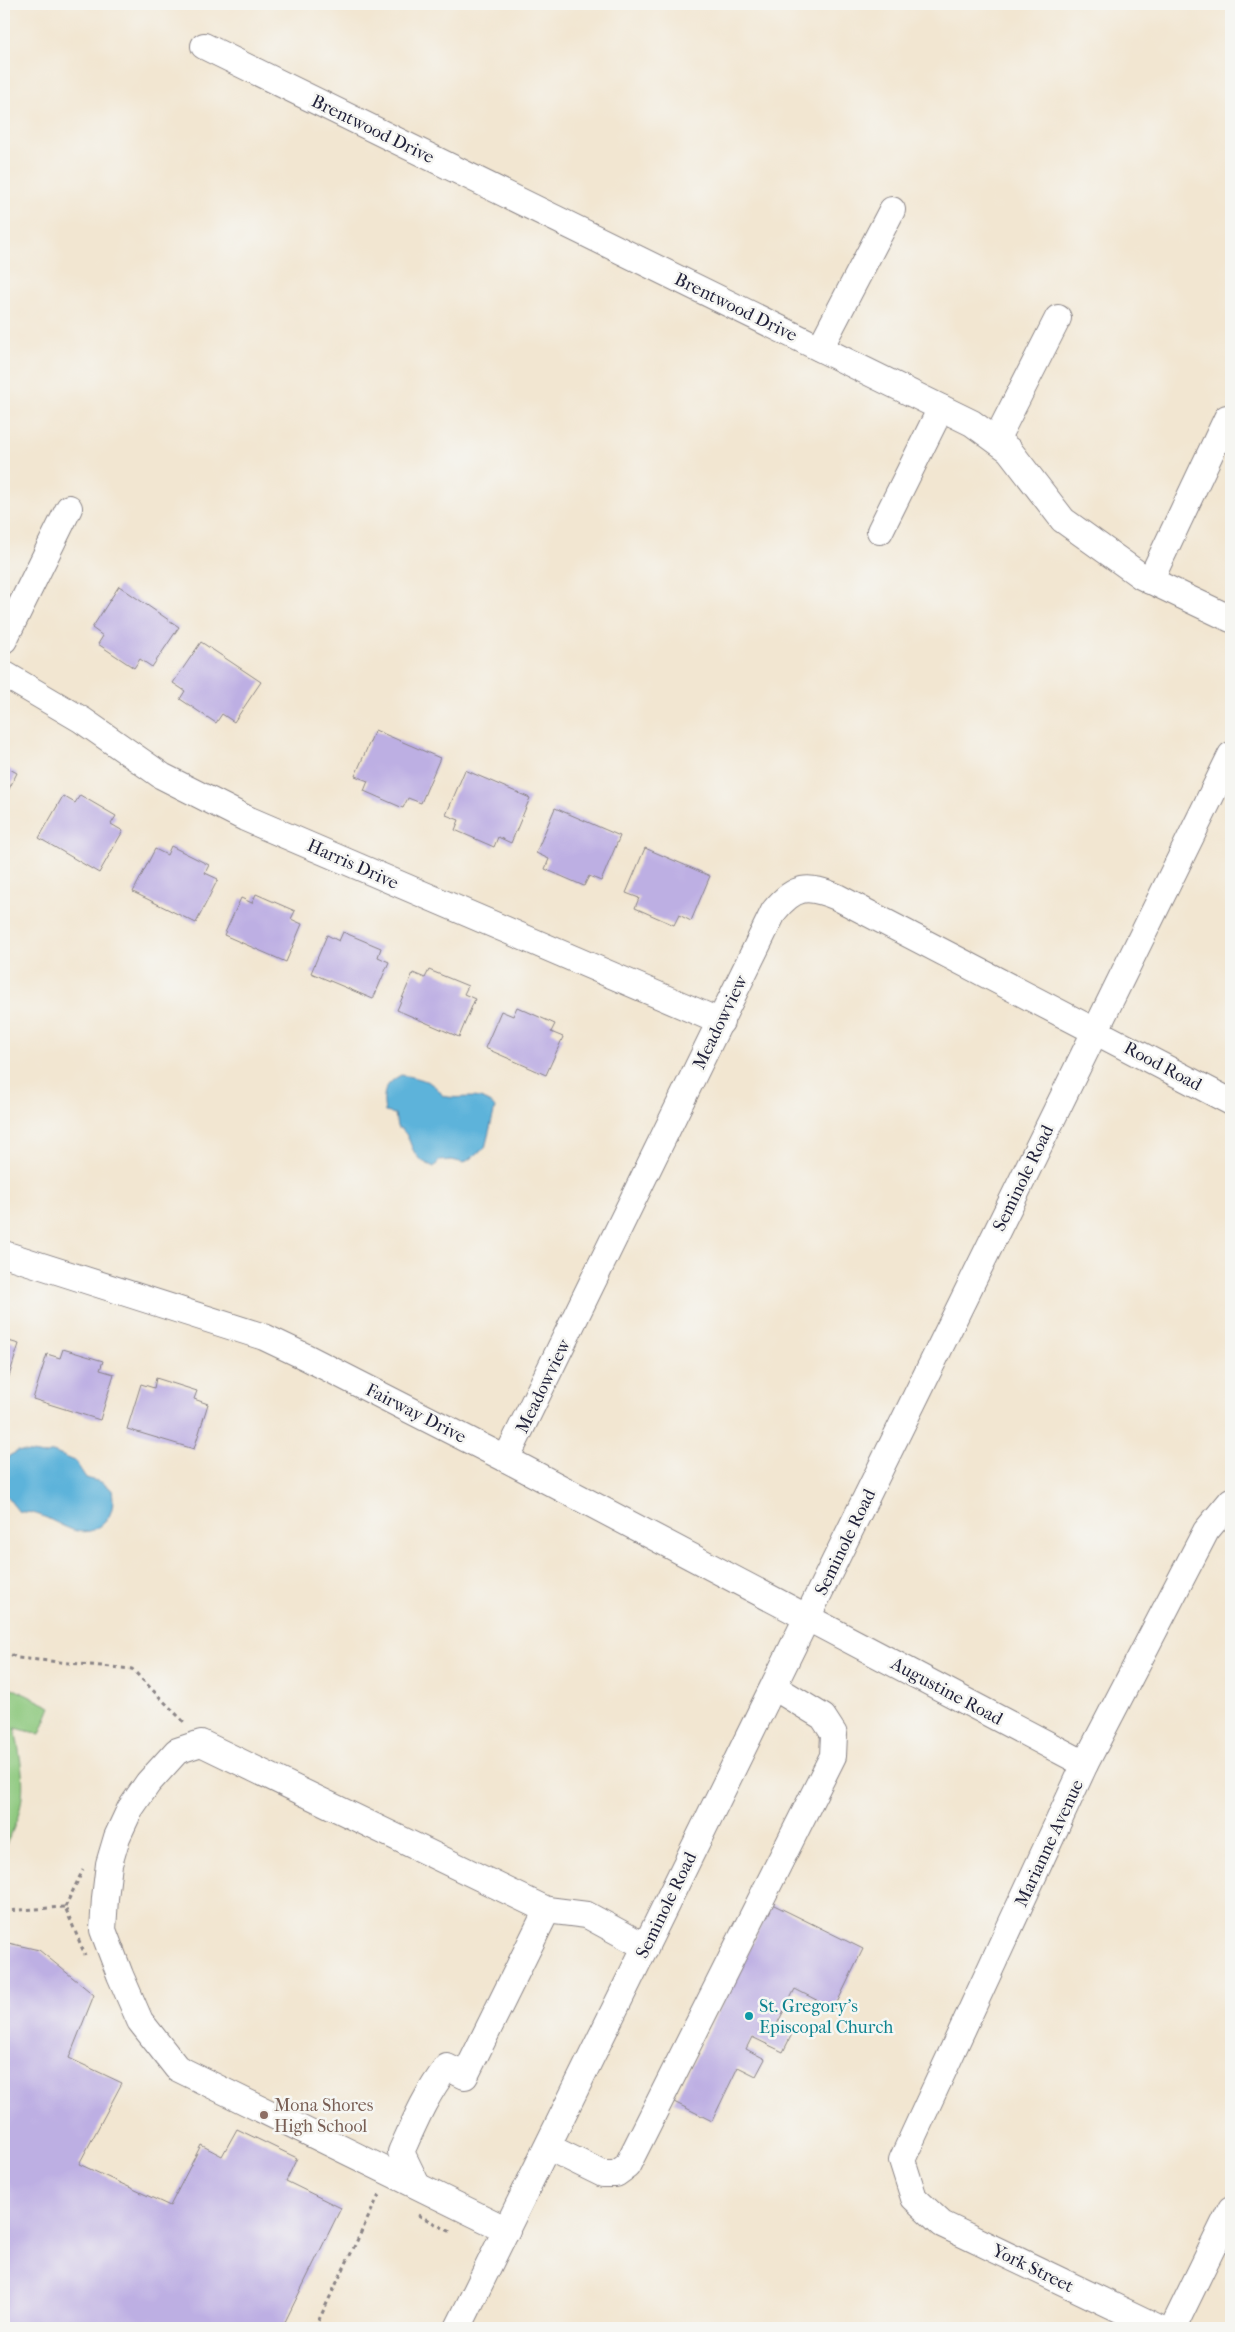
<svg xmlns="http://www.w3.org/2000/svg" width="1235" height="2332" font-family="'IM FELL French Canon',serif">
  <rect width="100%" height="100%" fill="#f6f6f2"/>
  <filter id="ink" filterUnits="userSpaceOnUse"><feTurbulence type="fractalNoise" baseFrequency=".02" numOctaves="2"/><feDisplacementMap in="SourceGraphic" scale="10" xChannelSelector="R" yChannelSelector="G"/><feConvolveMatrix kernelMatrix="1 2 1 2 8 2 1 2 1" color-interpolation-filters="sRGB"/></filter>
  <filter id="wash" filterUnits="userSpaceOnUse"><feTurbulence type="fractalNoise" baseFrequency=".0096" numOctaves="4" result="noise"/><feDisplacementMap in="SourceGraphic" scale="20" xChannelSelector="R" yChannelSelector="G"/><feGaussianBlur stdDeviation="1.12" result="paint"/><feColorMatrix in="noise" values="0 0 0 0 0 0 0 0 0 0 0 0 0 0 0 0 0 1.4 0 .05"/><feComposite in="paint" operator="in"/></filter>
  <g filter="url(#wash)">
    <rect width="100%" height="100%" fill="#f2e6d1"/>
    <path fill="#8cc87d" stroke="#57755c" d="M4 1684 51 1707 40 1734 15 1728C24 1778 30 1801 4 1848Z"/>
    <g fill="#5db3da" stroke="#406a8a">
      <path d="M401 1075C419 1078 433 1080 443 1096 461 1101 482 1090 495 1108L485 1148 464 1163 452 1160 439 1161 434 1167C428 1164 420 1161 417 1156 408 1145 411 1133 397 1127L395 1114 385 1112C382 1093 384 1084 401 1075Z"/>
      <path d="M18 1451 44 1455 53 1452 75 1461 86 1478 101 1482 112 1490C114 1502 113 1514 104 1523 76 1549 52 1509 19 1512L4 1493V1465L9 1456Z"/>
    </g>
    <g id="blocks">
      <g fill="#bdafe3">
        <path d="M119 586 179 627 152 667 140 659 134 668 98 644 103 636 92 628Z"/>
        <path d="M201 642 261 682 234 722 222 714 216 723 180 699 185 691 173 683Z"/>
        <path d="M375 730 440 758 421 803 408 798 403 808 364 791 368 781 355 776Z"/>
        <path d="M4 766 17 773 4 799Z"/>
        <path d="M465 770 530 798 511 843 498 837 494 847 455 830 459 820 446 815Z"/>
        <path d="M80 795 116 816 111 824 123 831 99 873 39 838 63 796 75 803Z"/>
        <path d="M555 808 620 836 601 881 589 876 584 886 545 869 549 859 536 853Z"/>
        <path d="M171 846 209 865 205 873 218 879 196 923 133 892 155 849 167 855Z"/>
        <path d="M645 848 710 876 691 921 679 915 674 925 635 908 639 898 626 893Z"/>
        <path d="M256 894 295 911 291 919 302 924 286 962 224 935 241 898 252 903Z"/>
        <path d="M343 932 381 948 378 957 389 962 373 999 311 973 327 935 339 941Z"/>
        <path d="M429 970 468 986 464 994 475 999 459 1037 397 1010 413 973 425 978Z"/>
        <path d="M517 1007 555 1024 551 1032 563 1037 546 1075 485 1048 501 1011 513 1016Z"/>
        <path d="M4 1330 8 1331 5 1340 19 1344 4 1392Z"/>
        <path d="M63 1349 103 1361 100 1370 114 1374 100 1420 33 1399 47 1354 60 1358Z"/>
        <path d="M156 1378 197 1391 194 1399 208 1404 194 1449 127 1429 141 1384 154 1388Z"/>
        <path d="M772 1904 863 1949 834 2009 795 1989 777 2024 793 2032 783 2052 752 2037 746 2049 765 2059 756 2076 738 2067 712 2121 674 2102Z"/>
        <path d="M4 1942 39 1950 94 1995 69 2058 122 2083 79 2164 170 2206 201 2145 222 2156 237 2129 297 2158 286 2181 341 2208 282 2328H4Z"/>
      </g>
    </g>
  </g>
  <g filter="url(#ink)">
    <use href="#blocks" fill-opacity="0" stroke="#8a8486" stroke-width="1"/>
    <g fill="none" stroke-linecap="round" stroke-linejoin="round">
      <g stroke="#8a8486" stroke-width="28">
        <g id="minor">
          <path d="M204 46 972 423 1009 450 1063 520 1141 576 1231 619"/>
          <path d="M820 348 892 210"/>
          <path d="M996 440 1058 318"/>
          <path d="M880 531 941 408"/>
          <path d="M1150 581 1227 418"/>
          <path d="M4 640 69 508"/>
          <path d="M4 674 82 720 162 776 245 818 721 1022"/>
          <path d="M4 1254 264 1337 304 1356 506 1459 1085 1764"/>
          <path d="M506 1459 774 911C795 885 808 885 837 897L1231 1102"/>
          <path d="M548 2147 603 2174H616L627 2166 833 1756 834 1734 823 1717 774 1687"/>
          <path d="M417 2185 401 2152C415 2121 426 2094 447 2067L465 2076 547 1910"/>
          <path d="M507 2230 177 2068 140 2021 120 1975 103 1930 105 1898 109 1864 117 1837 130 1809 148 1783 177 1751 201 1743 547 1910 587 1915 646 1947"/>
          <path d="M458 2328 1231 755"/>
          <path d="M1159 2328 942 2224 914 2198 902 2160 1085 1764 1206 1531 1231 1501"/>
          <path d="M1173 2328 1231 2209"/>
        </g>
      </g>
      <g stroke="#8a8486" stroke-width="3" stroke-dasharray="4 4" stroke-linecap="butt">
        <path d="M4 1651 18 1658 132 1669 185 1723"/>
        <path d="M65 1907 83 1870"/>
        <path d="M4 1911 65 1907 85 1955"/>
        <path d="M418 2215 451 2232"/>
        <path d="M315 2328 380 2193"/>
      </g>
      <use href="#minor" stroke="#fff" stroke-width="26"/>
    </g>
  </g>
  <circle fill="#0f9aa8" stroke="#f6f6f2" stroke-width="2" cx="749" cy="2016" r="5"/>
  <circle fill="#8d6e63" stroke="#f6f6f2" stroke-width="2" cx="264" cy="2115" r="5"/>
  <g text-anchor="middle" stroke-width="5" stroke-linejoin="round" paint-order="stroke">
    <g font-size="18" fill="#22223b" stroke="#f6f6f2">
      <text transform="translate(373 129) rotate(26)" y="6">Brentwood Drive</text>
      <text transform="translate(736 307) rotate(26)" y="6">Brentwood Drive</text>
      <text transform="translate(353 864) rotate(24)" y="6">Harris Drive</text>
      <text transform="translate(720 1022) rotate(-64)" y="6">Meadowview</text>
      <text transform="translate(1163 1066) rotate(28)" y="6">Rood Road</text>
      <text transform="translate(1023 1178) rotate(-64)" y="6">Seminole Road</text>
      <text transform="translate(543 1386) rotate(-64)" y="6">Meadowview</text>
      <text transform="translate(416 1413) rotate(27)" y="6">Fairway Drive</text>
      <text transform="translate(845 1542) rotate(-64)" y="6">Seminole Road</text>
      <text transform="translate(947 1691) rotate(28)" y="6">Augustine Road</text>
      <text transform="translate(1049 1843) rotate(-65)" y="6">Marianne Avenue</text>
      <text transform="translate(666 1905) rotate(-64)" y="6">Seminole Road</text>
      <text transform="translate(1033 2268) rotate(26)" y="6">York Street</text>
    </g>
    <g font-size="18" fill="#0d838f" stroke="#f6f6f2" text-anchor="start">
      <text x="759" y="2012">St. Gregory's<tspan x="759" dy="21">Episcopal Church</tspan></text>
    </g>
    <g font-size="18" fill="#785e54" stroke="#f6f6f2" text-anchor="start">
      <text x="274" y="2111">Mona Shores<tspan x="274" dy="21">High School</tspan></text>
    </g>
  </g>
  <rect width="1235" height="2332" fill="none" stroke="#f6f6f2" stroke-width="20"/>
</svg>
